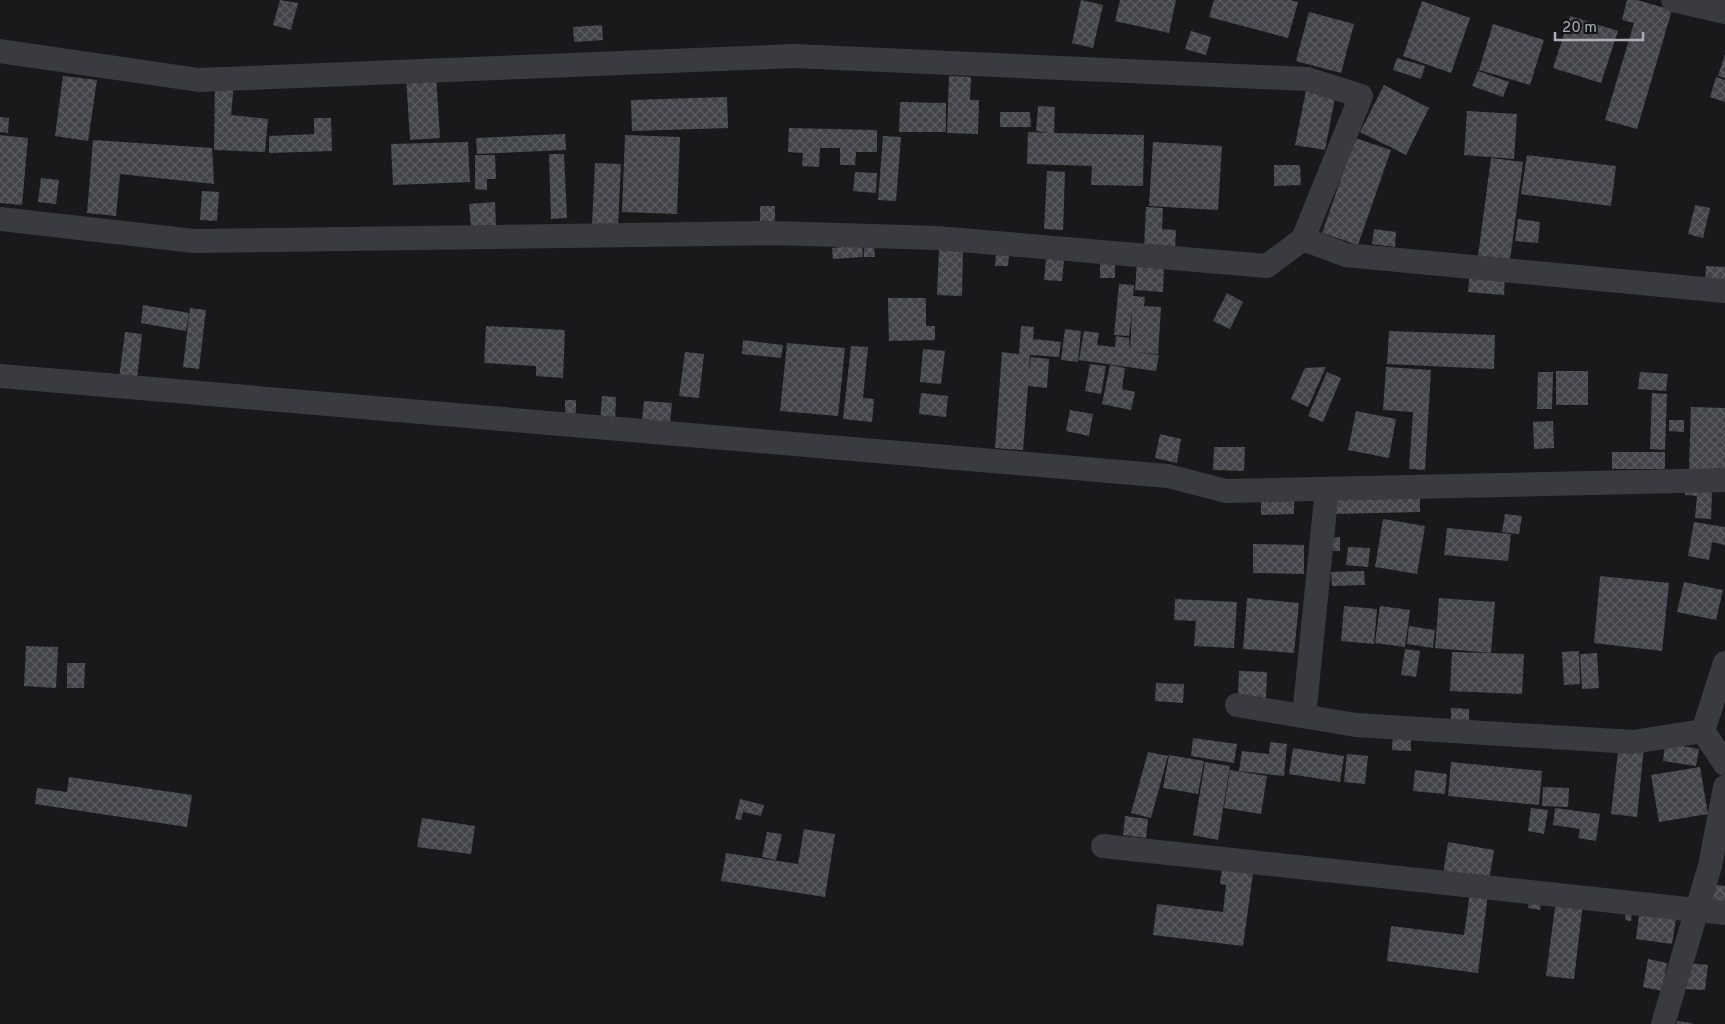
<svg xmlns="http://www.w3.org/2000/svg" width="1725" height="1024" font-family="Overpass,sans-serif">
  <defs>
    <pattern id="building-cross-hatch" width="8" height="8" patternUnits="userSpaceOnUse" patternTransform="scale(1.25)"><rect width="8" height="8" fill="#434449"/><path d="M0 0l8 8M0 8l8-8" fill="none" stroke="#5b5c61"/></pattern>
  </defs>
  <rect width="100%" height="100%" fill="#19191c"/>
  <g fill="url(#building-cross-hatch)">
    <path d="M280 0 298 3 291 30 273 25Z"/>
    <path d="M1081 0 1103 5 1093 48 1072 43Z"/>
    <path d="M1120 0H1176L1169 33 1115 21Z"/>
    <path d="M1214 0H1290L1298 2 1288 38 1209 17Z"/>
    <path d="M1627 0H1637L1672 10 1637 129 1605 120 1634 23 1622 20Z"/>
    <path d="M1422 1 1470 18 1451 73 1403 56Z"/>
    <path d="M1309 12 1354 24 1341 73 1296 61Z"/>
    <path d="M1570 16 1618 31 1601 83 1553 68Z"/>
    <path d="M1493 24 1544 40 1530 85 1479 70Z"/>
    <path d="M602 25 603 40 574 42 573 27Z"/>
    <path d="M1191 31 1211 37 1206 55 1185 49Z"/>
    <path d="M1725 54V78L1718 76Z"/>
    <path d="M1397 58 1425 66 1421 79 1393 70Z"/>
    <path d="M1478 71 1509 82 1503 97 1472 86Z"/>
    <path d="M436 74 440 138 410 140 406 76Z"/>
    <path d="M63 76 97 80 88 141 55 136Z"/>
    <path d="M949 76 971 77 970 100H979L978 134 947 133Z"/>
    <path d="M1716 77 1725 80V102L1710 97Z"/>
    <path d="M215 82 234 83 231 115 268 119 265 152 214 150Z"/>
    <path d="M1384 85 1429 108 1406 155 1360 132Z"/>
    <path d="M1307 86 1336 92 1325 150 1295 145Z"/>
    <path d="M727 97 728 128 632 131 631 100Z"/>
    <path d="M900 102 946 103V132H899Z"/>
    <path d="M1038 106 1055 107 1054 133 1144 135 1143 186 1091 185 1092 166 1027 164 1028 132 1050 133 1036 131Z"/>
    <path d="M1467 111 1517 114 1514 159 1464 155Z"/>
    <path d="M1000 112H1030L1031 127H1000Z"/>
    <path d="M0 117 9 118 8 133 0 132Z"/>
    <path d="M314 118H331L332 151 269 153V136L314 134Z"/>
    <path d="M789 128 877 130V152H856L855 165H840V148H820L819 167 802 166 803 153 788 152Z"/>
    <path d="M565 134 566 150 477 154 476 138Z"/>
    <path d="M0 135 28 138 22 205 0 203Z"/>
    <path d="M625 135 680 137 677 214 622 212Z"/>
    <path d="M883 136 901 137 896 201 878 200Z"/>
    <path d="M1355 138 1391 150 1358 245 1322 233Z"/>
    <path d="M93 140 212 148 214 184 120 174 116 216 87 213Z"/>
    <path d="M468 142 470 182 393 185 391 144Z"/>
    <path d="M1153 142 1222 146 1218 210 1149 206Z"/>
    <path d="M549 154H564L567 218 551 219Z"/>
    <path d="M475 155H495L496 179H487V190L475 189Z"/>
    <path d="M1527 155 1616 166 1611 206 1521 194Z"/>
    <path d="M1491 158 1523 162 1510 260 1478 256Z"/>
    <path d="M595 163 621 164 618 226 592 225Z"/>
    <path d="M1274 165H1300L1301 185 1274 186Z"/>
    <path d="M1047 171 1065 172 1063 230 1044 229Z"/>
    <path d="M855 172 877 173 876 193 853 191Z"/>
    <path d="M41 178 59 180 56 204 38 202Z"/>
    <path d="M202 191 219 192 217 221 200 220Z"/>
    <path d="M495 202 496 226 471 227 469 204Z"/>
    <path d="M1695 205 1710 208 1703 238 1688 234Z"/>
    <rect x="760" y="206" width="15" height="15"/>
    <path d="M1146 207 1163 208 1162 229 1176 230 1175 249 1144 247Z"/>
    <path d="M1518 219 1540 222 1538 243 1515 241Z"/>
    <path d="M1374 229 1396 232 1395 247 1372 244Z"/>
    <path d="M862 245 863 257 833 259 832 248Z"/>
    <path d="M874 246 875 257H864V247Z"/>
    <path d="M939 250 963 251 962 296 937 295Z"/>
    <path d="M996 255H1009L1008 266H995Z"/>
    <path d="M1046 258 1064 260 1062 281 1044 280Z"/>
    <path d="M1100 262 1115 263V278H1100Z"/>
    <path d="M1137 262 1164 264 1163 292 1135 290Z"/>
    <path d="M1706 266 1725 267V286L1705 285Z"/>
    <path d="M1470 271 1505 274 1504 295 1468 292Z"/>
    <path d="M1119 284 1134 285 1133 296 1145 297 1144 306 1161 307 1158 354 1135 352 1159 355 1156 371 1079 360 1084 331 1099 333 1097 345 1115 347 1116 336 1129 338 1130 351 1132 311 1129 336 1114 335Z"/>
    <path d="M1227 293 1243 302 1230 329 1213 321Z"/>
    <path d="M888 298H926V326H935V340L889 341Z"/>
    <path d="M143 305 189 313 186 331 141 323Z"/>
    <path d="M190 308 206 310 199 369 183 367Z"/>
    <path d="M486 326 565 330 563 378 536 376V366L484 363Z"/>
    <path d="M1021 326 1034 327 1033 339 1061 342 1059 357 1030 355 1029 372 1031 357 1049 359 1047 388 1028 386 1023 450 995 448 1002 352 1019 354Z"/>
    <path d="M1065 329 1081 331 1078 362 1061 360Z"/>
    <path d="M1389 331 1495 335 1494 369 1387 364Z"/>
    <path d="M125 332 142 334 137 380 119 378Z"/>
    <path d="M743 340 783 345 781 358 742 354Z"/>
    <path d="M787 343 845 348 838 416 780 411Z"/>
    <path d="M851 346 868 347 863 398 874 399 872 422 843 419Z"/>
    <path d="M923 349 945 351 941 384 920 382Z"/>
    <path d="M685 352 704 354 699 398 679 396Z"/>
    <path d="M1090 364 1106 366 1101 394 1085 391Z"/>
    <path d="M1110 365 1125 368 1122 389 1135 392 1131 410 1102 404Z"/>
    <path d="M1326 367 1308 407 1291 399 1305 368Z"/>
    <path d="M1386 367 1431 370 1425 470 1409 469 1413 412 1383 410Z"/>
    <rect x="1556" y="371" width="32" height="34"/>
    <path d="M1327 372 1341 378 1323 422 1308 416Z"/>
    <path d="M1538 372H1553L1552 409H1537Z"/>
    <path d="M1640 372 1668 374 1666 391 1638 389Z"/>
    <path d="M921 393 948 396 946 417 919 414Z"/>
    <path d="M1652 393 1667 394 1665 450 1650 449Z"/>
    <path d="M602 396 616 397 615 422H600Z"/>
    <rect x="565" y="400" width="11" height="13"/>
    <path d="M644 401 672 403 669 432 641 430Z"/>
    <path d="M1691 407 1725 408V470L1689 469Z"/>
    <path d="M1070 410 1093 414 1089 436 1066 431Z"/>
    <path d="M1356 411 1396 419 1389 458 1348 450Z"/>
    <path d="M1669 420H1684V432L1669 431Z"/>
    <path d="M1553 421 1554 448 1534 449 1533 422Z"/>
    <path d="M1160 434 1181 439 1177 463 1155 458Z"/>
    <path d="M1214 447H1245L1244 471 1213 470Z"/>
    <rect x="1612" y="452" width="53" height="17"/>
    <path d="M1686 481 1725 484V492H1712L1711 519 1695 518 1697 496 1685 495Z"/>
    <path d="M1420 491V512L1332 514V493Z"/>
    <path d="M1294 493V514L1261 515V494Z"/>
    <path d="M1505 514 1522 516 1519 534 1502 532Z"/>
    <path d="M1383 519 1425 526 1417 574 1375 567Z"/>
    <path d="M1694 522 1725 527V545L1712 542 1709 560 1688 556Z"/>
    <path d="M1447 528 1511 534 1508 561 1444 555Z"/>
    <path d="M1340 537V551H1330V538Z"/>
    <path d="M1253 544 1304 545V574L1253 573Z"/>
    <path d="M1348 547 1370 548 1368 567 1346 565Z"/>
    <path d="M1364 571 1365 585 1332 586 1331 572Z"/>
    <path d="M1600 576 1669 583 1662 651 1594 643Z"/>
    <path d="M1684 582 1723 590 1716 620 1677 612Z"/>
    <path d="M1247 598 1299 603 1294 653 1243 649Z"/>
    <path d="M1439 598 1495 602 1491 653 1435 648Z"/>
    <path d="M1175 599 1237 602 1234 648 1194 646 1196 621 1174 620Z"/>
    <path d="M1344 606 1377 609 1374 644 1341 641Z"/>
    <path d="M1380 606 1410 610 1405 647 1375 643Z"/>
    <path d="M1409 626 1435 630 1433 648 1407 644Z"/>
    <path d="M26 646 58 647 56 688 24 686Z"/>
    <path d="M1405 649 1420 651 1416 677 1401 675Z"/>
    <path d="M1579 651 1580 684 1564 685 1562 652Z"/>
    <path d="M1452 652 1524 654 1522 694 1450 691Z"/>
    <path d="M1597 653 1599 688 1582 689 1580 654Z"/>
    <path d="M67 663H85L84 688H67Z"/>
    <path d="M1239 671 1267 672 1266 698 1238 697Z"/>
    <path d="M1156 683 1184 684 1183 703 1155 701Z"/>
    <path d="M1451 708 1469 709V725L1451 724Z"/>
    <path d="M1393 732 1411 733V751L1392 750Z"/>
    <path d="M1193 738 1237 744 1234 763 1191 756Z"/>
    <path d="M1270 742 1287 744 1284 776 1239 771 1242 751 1269 754Z"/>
    <path d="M1619 743 1644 746 1637 817 1611 814Z"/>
    <path d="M1665 743 1699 749 1696 766 1663 761Z"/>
    <path d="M1293 748 1344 756 1340 782 1289 774Z"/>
    <path d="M1148 752 1168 756 1151 818 1131 813Z"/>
    <path d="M1347 754 1368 756 1365 784 1344 782Z"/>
    <path d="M1169 755 1204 761 1198 794 1163 788Z"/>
    <path d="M1205 762 1230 766 1218 840 1193 835Z"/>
    <path d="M1451 762 1542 771 1539 805 1448 796Z"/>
    <path d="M1700 767 1708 814 1659 822 1651 775Z"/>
    <path d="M1230 770 1267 776 1261 814 1224 808Z"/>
    <path d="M1415 770 1447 774 1445 794 1413 791Z"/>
    <path d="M69 777 192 795 187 827 35 804 37 788 67 792Z"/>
    <path d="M1543 787 1569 788 1568 807 1542 806Z"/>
    <path d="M740 799 764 805 761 816 743 812 741 820 735 819Z"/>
    <path d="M1531 808 1548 810 1544 834 1528 831Z"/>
    <path d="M1555 808 1600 814 1596 841 1578 838 1580 829 1553 825Z"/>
    <path d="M1125 816 1148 819 1146 838 1123 835Z"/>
    <path d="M422 818 475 826 471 854 417 847Z"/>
    <path d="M804 829 835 834 825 897 721 881 726 853 798 864Z"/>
    <path d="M767 832 782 834 776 860 762 857Z"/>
    <path d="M1448 842 1494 850 1489 881 1443 874Z"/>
    <path d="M1223 862 1254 866 1243 946 1153 935 1157 904 1223 912 1226 885 1220 884Z"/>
    <path d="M1707 883 1725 886V904L1704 902Z"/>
    <path d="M1470 892 1488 894 1478 973 1387 961 1391 926 1464 935Z"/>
    <path d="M1530 897 1542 899 1540 910 1528 908Z"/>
    <path d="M1556 899 1583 903 1574 979 1546 976Z"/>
    <path d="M1640 908 1677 913 1672 944 1636 939Z"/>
    <path d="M1626 912 1632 913 1631 921 1625 920Z"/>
    <path d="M1648 959 1667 963 1662 991 1643 987Z"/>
    <path d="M1687 963 1708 965 1705 990 1685 989Z"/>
    <path d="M1677 1021 1692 1023V1024H1677Z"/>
  </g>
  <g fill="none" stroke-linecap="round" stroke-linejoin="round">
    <g stroke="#3a3b41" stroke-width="24">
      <path d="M1673 0 1725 12"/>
      <path d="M0 51 199 80 794 56 1307 79 1361 96 1303 239"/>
      <path d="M0 219 194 241 773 233 937 238 1267 266 1303 239 1346 255 1725 291"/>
      <path d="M0 376 1168 476 1226 491 1725 480"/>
      <path d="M1725 663 1703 731 1725 764"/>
      <path d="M1237 705 1356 725 1633 742 1703 731"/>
      <path d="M1304 716 1327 489"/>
      <path d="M1103 846 1725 913"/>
      <path d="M1663 1024 1710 866 1725 787"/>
    </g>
  </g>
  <path d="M1555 32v8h88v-8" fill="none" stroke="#abafbc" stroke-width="2.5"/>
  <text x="1562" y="32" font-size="15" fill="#abafbc" stroke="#141417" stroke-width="4" paint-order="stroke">20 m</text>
</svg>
